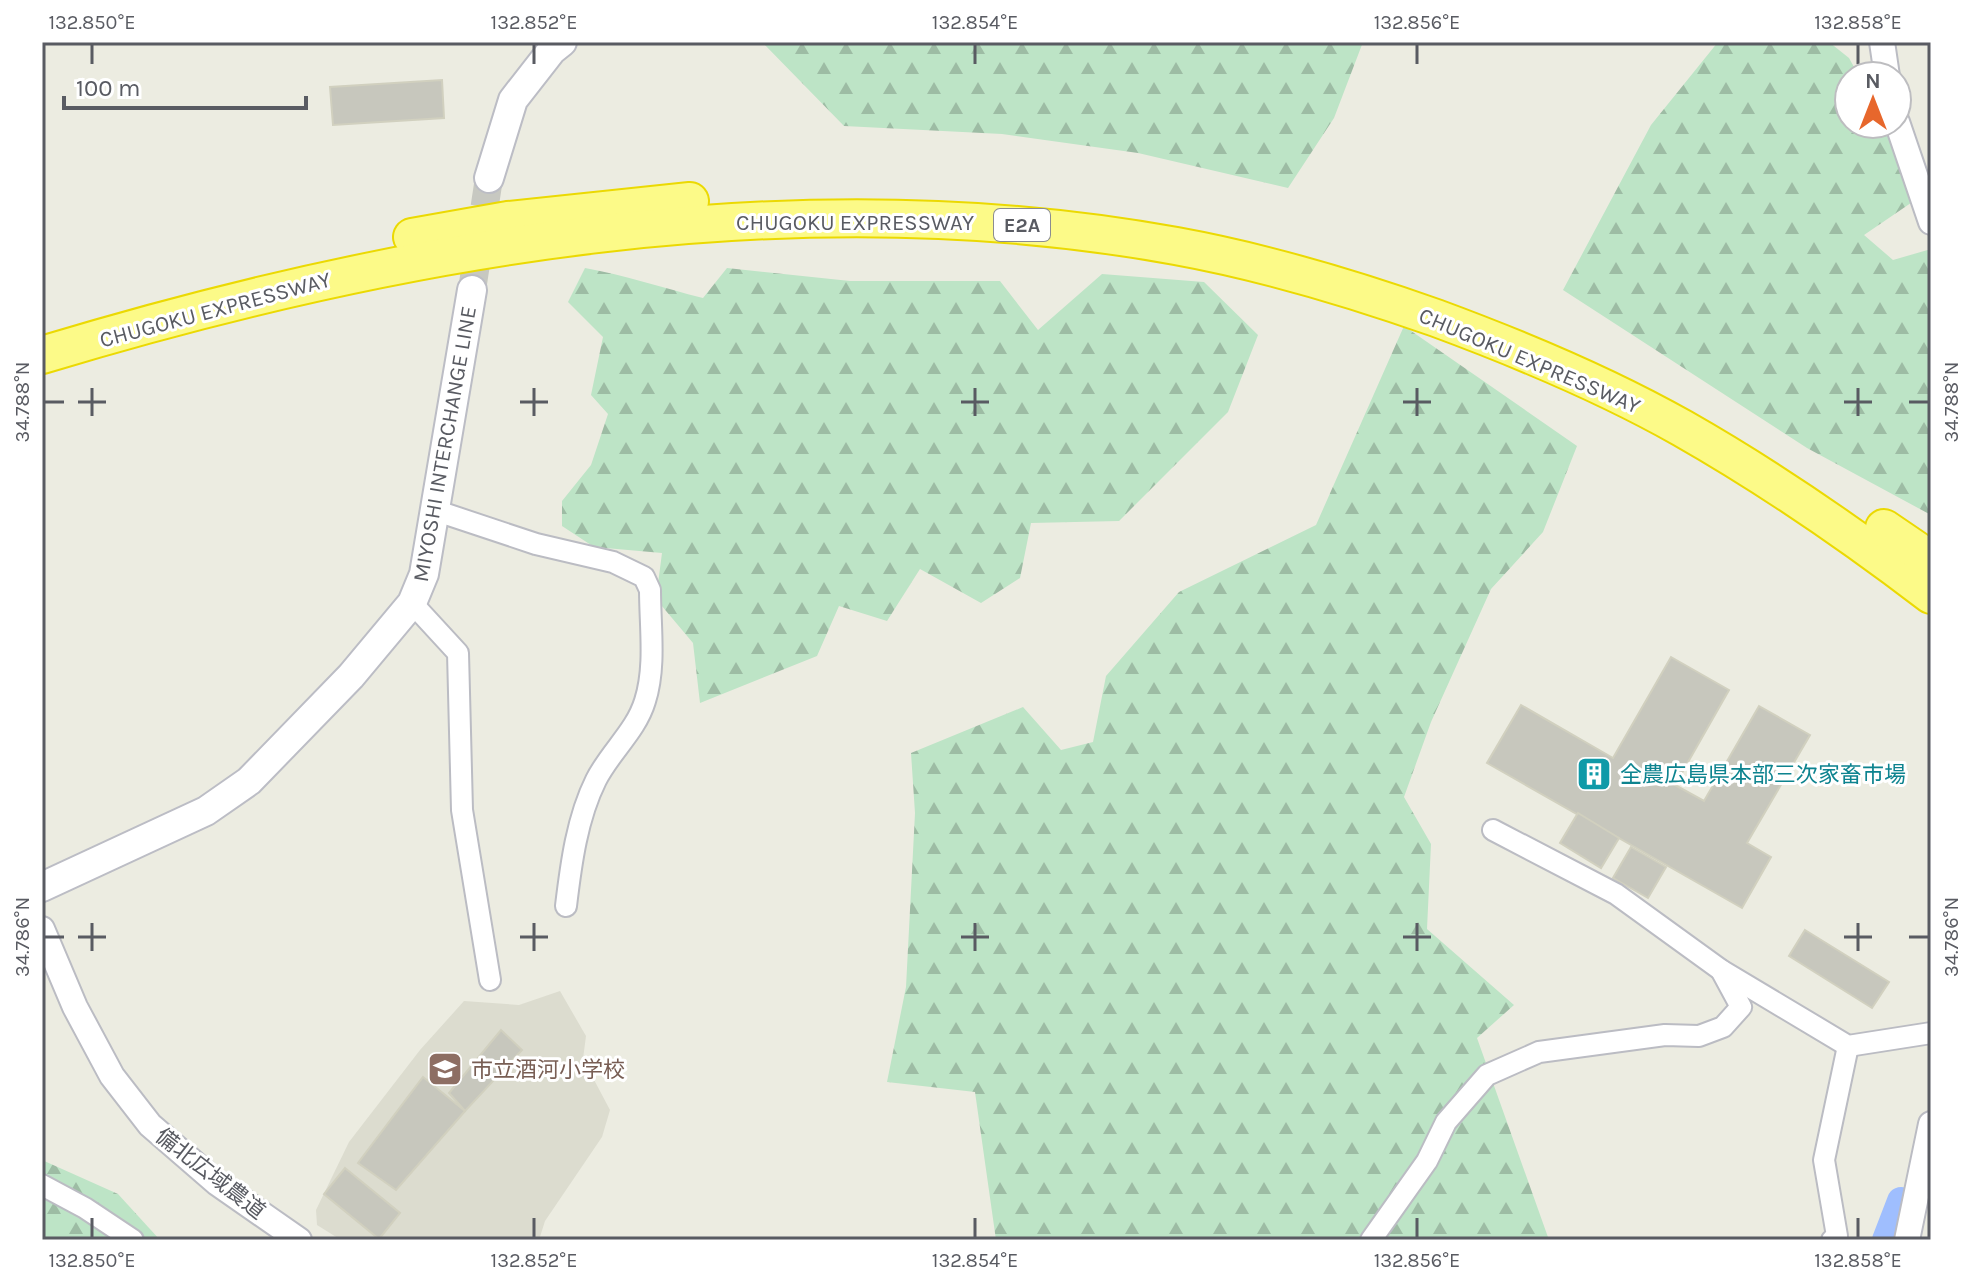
<svg xmlns="http://www.w3.org/2000/svg" width="1973" height="1282" font-family="Karla,'Noto Sans JP',sans-serif">
  <defs>
    <pattern id="forest-firs" width="22" height="20" patternUnits="userSpaceOnUse" patternTransform="scale(2)"><rect width="22" height="20" fill="#bde4c6"/><path d="M5 1l3.5 6h-7zM16 11l3.5 6h-7z" fill="#9dbca4"/></pattern>
  </defs>
  <rect width="100%" height="100%" fill="#ecece1"/>
  <path fill="#dcdccf" d="M560 991 586 1036 583 1059 610 1110 602 1137 545 1221 539 1240H341L317 1225 316 1210 349 1142 420 1050 464 1001 519 1005Z"/>
  <g fill="url(#forest-firs)">
    <path d="M762 42H1363L1334 118 1288 188 1138 153 1002 134 844 126Z"/>
    <path d="M1718 42H1829L1849 58 1859 76H1849V124H1887L1927 192 1864 235 1893 260 1931 249V515L1807 448 1563 290 1651 125Z"/>
    <path d="M585 268C625 275 663 288 703 298L727 268 850 281H1000L1038 330 1102 274 1204 282 1258 335 1228 412 1119 521 1031 523 1020 578 981 603 920 569 887 621 839 606 817 656 700 703 693 643 656 599 662 553 594 547 562 526V501L591 465 608 414 591 395 603 337 568 302Z"/>
    <path d="M1404 326 1577 446 1543 532 1491 589 1431 722 1404 797 1431 844 1427 929 1514 1005 1477 1038 1549 1240H996L975 1092 887 1082 906 987 915 813 911 753 1023 707 1061 750 1093 742 1106 676 1179 592 1316 525Z"/>
    <path d="M42 1160 118 1194 160 1240H42Z"/>
  </g>
  <g fill="none" stroke-linecap="round" stroke-linejoin="round">
    <path stroke="#9fbefe" stroke-width="28" d="M1886 1240 1901 1201"/>
  </g>
  <g fill="#c7c7bd" stroke="#d1d0bf" stroke-width="2">
    <path d="M442 80 444 118 333 125 330 87Z"/>
    <path d="M1671 657 1729 690 1675 785 1704 801 1759 706 1810 735 1747 843 1771 857 1742 908 1487 763 1521 705 1613 758Z"/>
    <path d="M1578 813 1619 838 1601 868 1560 843Z"/>
    <path d="M1631 847 1666 867 1648 898 1613 878Z"/>
    <path d="M1805 930 1889 982 1872 1008 1789 956Z"/>
    <path d="M501 1030 522 1050 465 1111 449 1093Z"/>
    <path d="M423 1077 465 1111 396 1190 358 1163Z"/>
    <path d="M345 1168 400 1213 379 1239 324 1194Z"/>
  </g>
  <g fill="none" stroke-linecap="round" stroke-linejoin="round">
    <path stroke="#c7c8c1" stroke-width="28" stroke-dasharray="28 14" stroke-linecap="butt" d="M472 290 489 178"/>
    <g stroke="#bbbcc3" stroke-width="24">
      <g id="minor">
        <path d="M434 510 536 544 613 562 644 577 650 590C650 626 656 667 645 701 636 731 610 752 596 780 577 818 571 864 566 906"/>
        <path d="M412 603 458 653 462 810 490 980"/>
        <path d="M1493 830 1616 894 1721 970 1848 1046 1931 1033"/>
        <path d="M42 1185 85 1208 133 1240"/>
        <path d="M1371 1240 1427 1161 1446 1122 1487 1075 1539 1052 1665 1035 1699 1036 1723 1027 1741 1007 1721 970"/>
        <path d="M1832 1240 1837 1236 1824 1160 1848 1046"/>
      </g>
    </g>
    <g stroke="#bbbcc3" stroke-width="28">
      <g id="tertiary">
        <path d="M1882 42 1887 76"/>
        <path d="M1897 122 1931 222"/>
        <path d="M42 929 75 1007 112 1076 150 1125 217 1183 299 1240"/>
        <path d="M1907 1240 1931 1124"/>
      </g>
    </g>
    <g stroke="#bcbdc5" stroke-width="32">
      <g id="secondary">
        <path d="M489 178 513 100 552 50 562 42"/>
        <path d="M42 887 206 811 249 781 351 676 412 603 424 574 472 290"/>
      </g>
    </g>
    <g stroke="#ebd902" stroke-width="40">
      <g id="motorway">
        <path d="M412 237 508 220 690 201"/>
        <path d="M42 355C406 245 797 177 1176 246 1264 262 1351 288 1436 318 1520 349 1604 384 1682 428 1770 478 1851 534 1931 595"/>
        <path d="M1884 528 1931 560"/>
      </g>
    </g>
    <use href="#minor" stroke="#fff" stroke-width="20"/>
    <use href="#tertiary" stroke="#fff" stroke-width="24"/>
    <use href="#secondary" stroke="#fff" stroke-width="28"/>
    <use href="#motorway" stroke="#fcfa88" stroke-width="36"/>
  </g>
  <path fill="none" stroke="#595b62" stroke-width="3" d="M92 44V64M534 44V64M975 44V64M1417 44V64M1858 44V64M92 388V416M534 388V416M975 388V416M1417 388V416M1858 388V416M44 402H64M78 402H106M520 402H548M961 402H989M1403 402H1431M1844 402H1872M1909 402H1929M92 923V951M534 923V951M975 923V951M1417 923V951M1858 923V951M44 937H64M78 937H106M520 937H548M961 937H989M1403 937H1431M1844 937H1872M1909 937H1929M92 1218V1238M534 1218V1238M975 1218V1238M1417 1218V1238M1858 1218V1238"/>
  <defs>
    <g id="building-square" transform="scale(1.8)"><rect x="-9" y="-9" width="18" height="18" rx="4" fill="#0f9aa8" stroke="#fff"/><path d="M-4-6H4V6H1V3H-1V6H-4ZM-2.5-4.3h1.7v1.8h-1.7ZM.8-4.3h1.7v1.8H.8ZM-2.5-1h1.7V.8h-1.7ZM.8-1h1.7V.8H.8Z" fill="#fff"/></g>
    <g id="school-square" transform="scale(1.8)"><rect x="-9" y="-9" width="18" height="18" rx="4" fill="#8d6e63" stroke="#fff"/><path d="M0-5L7-2L0 1L-7-2ZM-4 1L0 2.5L4 1V4Q0 6-4 4Z" fill="#fff"/></g>
  </defs>
  <g fill-rule="evenodd">
    <use href="#building-square" x="1594" y="774"/>
    <use href="#school-square" x="445" y="1069"/>
  </g>
  <g text-anchor="middle" stroke-width="6" stroke-linejoin="round" paint-order="stroke">
    <rect fill="#fff" stroke="#8b8c91" stroke-width="2" x="994" y="209" width="56" height="32" rx="6"/>
    <g font-size="20" font-weight="bold" fill="#595b62">
      <text x="1022" y="232">E2A</text>
    </g>
    <g font-size="22" fill="#595b62" stroke="#fff">
      <text x="855" y="230">CHUGOKU EXPRESSWAY</text>
      <text transform="translate(215 309) rotate(-15)" y="8">CHUGOKU EXPRESSWAY</text>
      <text transform="translate(1530 360) rotate(23)" y="8">CHUGOKU EXPRESSWAY</text>
      <text transform="translate(444 444) rotate(-80)" y="8">MIYOSHI INTERCHANGE LINE</text>
      <text transform="translate(211 1173) rotate(38)" y="8">備北広域農道</text>
    </g>
    <g font-size="22" fill="#0d838f" stroke="#fff" text-anchor="start">
      <text x="1620" y="782">全農広島県本部三次家畜市場</text>
    </g>
    <g font-size="22" fill="#785e54" stroke="#fff" text-anchor="start">
      <text x="471" y="1077">市立酒河小学校</text>
    </g>
  </g>
  <rect width="1973" height="1282" fill="none" stroke="#ffffff" stroke-width="88"/>
  <g transform="translate(1873 100)"><circle r="38" fill="#ffffff" stroke="#bdbdc0" stroke-width="2"/>
  <path d="M0-6L14 30L0 20L-14 30Z" fill="#e7672c"/>
  <text y="-12" font-size="22" font-weight="bold" text-anchor="middle" fill="#595b62">N</text>
  </g>
  <path d="M64 96v12h242v-12" fill="none" stroke="#595b62" stroke-width="4"/>
  <text x="76" y="96" font-size="24" fill="#595b62" stroke="#ffffff" stroke-width="6" paint-order="stroke">100 m</text>
  <rect x="44" y="44" width="1885" height="1194" fill="none" stroke="#595b62" stroke-width="3"/>
  <g font-size="20" text-anchor="middle" fill="#595b62">
    <text x="92" y="29">132.850°E</text>
    <text x="534" y="29">132.852°E</text>
    <text x="975" y="29">132.854°E</text>
    <text x="1417" y="29">132.856°E</text>
    <text x="1858" y="29">132.858°E</text>
    <text transform="translate(22 402) rotate(-90)" y="7">34.788°N</text>
    <text transform="translate(1951 402) rotate(-90)" y="7">34.788°N</text>
    <text transform="translate(22 937) rotate(-90)" y="7">34.786°N</text>
    <text transform="translate(1951 937) rotate(-90)" y="7">34.786°N</text>
    <text x="92" y="1267">132.850°E</text>
    <text x="534" y="1267">132.852°E</text>
    <text x="975" y="1267">132.854°E</text>
    <text x="1417" y="1267">132.856°E</text>
    <text x="1858" y="1267">132.858°E</text>
  </g>
</svg>
